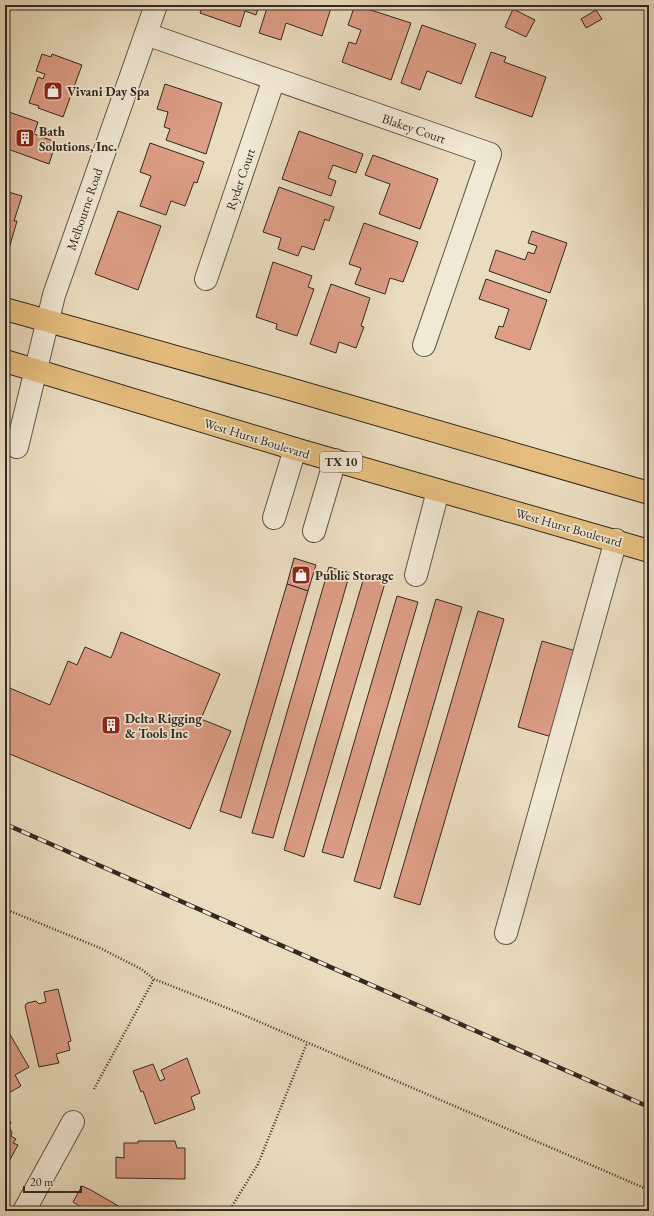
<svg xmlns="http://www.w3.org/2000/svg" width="654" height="1216" font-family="'EB Garamond',serif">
  <rect width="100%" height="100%" fill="#eadcbe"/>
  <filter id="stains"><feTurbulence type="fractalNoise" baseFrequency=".005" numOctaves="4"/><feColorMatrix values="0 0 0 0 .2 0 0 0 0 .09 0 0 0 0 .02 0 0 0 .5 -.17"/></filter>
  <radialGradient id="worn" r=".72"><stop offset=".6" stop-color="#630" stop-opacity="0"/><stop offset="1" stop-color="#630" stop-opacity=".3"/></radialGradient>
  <g fill="#dd9d86" stroke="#332921">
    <path d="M203 5H259L256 15 245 11 240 27 200 13Z"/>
    <path d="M268 5H332L322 36 286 23 281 40 259 33Z"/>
    <path d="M355 5 411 23 391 80 342 62 349 42 356 44 361 30 348 25Z"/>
    <path d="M513 9 535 20 526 37 505 27Z"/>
    <path d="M596 10 602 19 586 28 581 19Z"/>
    <path d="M422 25 476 44 461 84 427 71 420 90 401 83Z"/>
    <path d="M491 52 506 57 504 62 546 77 532 117 475 97Z"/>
    <path d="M42 54 51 57 52 54 82 65 63 117 38 108 39 106 29 103 38 77 43 79 45 74 36 71Z"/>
    <path d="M165 84 222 103 206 154 166 140 170 129 164 127 168 112 157 109Z"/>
    <path d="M6 111 38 122 34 134 56 142 49 164 5 148Z"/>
    <path d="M299 131 363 154 356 173 333 165 328 178 336 181 331 196 282 179Z"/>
    <path d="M150 143 204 162 197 183 194 182 185 206 171 201 166 215 140 206 151 176 140 172Z"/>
    <path d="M373 155 438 179 420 229 379 214 390 184 365 175Z"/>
    <path d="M279 187 334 207 329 221 325 219 314 250 302 246 298 256 278 249 281 238 263 232Z"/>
    <path d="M5 191 22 196 14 221H17L6 259Z"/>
    <path d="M118 211 161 226 138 290 95 274Z"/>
    <path d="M364 223 418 242 403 282 390 278 385 294 355 284 361 268 349 264Z"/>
    <path d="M532 231 567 243 550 293 489 271 496 250 525 260 528 252 534 254 537 246 528 243Z"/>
    <path d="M273 262 312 276 308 287 314 289 297 336 276 329 277 324 256 317Z"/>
    <path d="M486 279 547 300 530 350 495 338 499 326 503 327 509 309 479 299Z"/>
    <path d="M331 284 370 298 361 326 364 327 356 348 339 342 336 353 310 344Z"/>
    <path d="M294 558 316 565 308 591 287 584Z"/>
    <path d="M329 567 350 573 273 838 252 833Z"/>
    <path d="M364 577 385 583 304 857 284 850Z"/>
    <path d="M287 584 308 591 241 818 220 811Z"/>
    <path d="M397 596 418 602 343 858 322 852Z"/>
    <path d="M436 599 462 607 380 889 354 881Z"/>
    <path d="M478 611 504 619 420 905 394 897Z"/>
    <path d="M121 632 220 674 201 719 231 731 190 829 5 752V686L50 705 68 661 77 665 85 647 111 658Z"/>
    <path d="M542 641 576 651 552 737 518 727Z"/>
    <path d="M58 989 71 1041 68 1042 70 1050 56 1054 59 1063 39 1067 25 1006 27 1003 36 1001 39 1004 46 1002 44 992Z"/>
    <path d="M5 1026 29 1067 15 1075 21 1086 5 1095Z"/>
    <path d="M187 1058 200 1093 191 1097 195 1109 155 1124 143 1091 141 1092 133 1071 153 1064 160 1081 165 1079 161 1070Z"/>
    <path d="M5 1119 11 1122 9 1126 12 1133 11 1136 16 1139 13 1143 18 1145 8 1163 5 1161Z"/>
    <path d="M138 1141H175L177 1148H185V1179L116 1178V1157L124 1158V1143H138Z"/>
    <path d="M82 1186 91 1190 127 1211H81L83 1208 73 1202Z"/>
  </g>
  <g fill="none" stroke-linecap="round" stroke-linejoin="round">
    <g stroke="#615648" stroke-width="24">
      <g id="minor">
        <path d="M146 34 490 154 424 345"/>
        <path d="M206 279 274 79"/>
        <path d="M17 447 54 295 156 5"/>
        <path d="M274 518 295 449"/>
        <path d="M314 531 335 460"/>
        <path d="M416 575 438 491"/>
        <path d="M506 933 616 540"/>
        <path d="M24 1211 73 1122"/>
      </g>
    </g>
    <g stroke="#332921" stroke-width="24">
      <g id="major">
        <path d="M5 309 283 387 649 493"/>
        <path d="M5 361 295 449 649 551"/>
      </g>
    </g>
    <g stroke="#332921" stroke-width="2.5" stroke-dasharray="1 2" stroke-linecap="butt">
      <path d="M5 909 100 948 141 969 154 979 232 1010 649 1190"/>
      <path d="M94 1089 154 979"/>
      <path d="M229 1211 258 1164 307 1043"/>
    </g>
    <use href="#minor" stroke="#f1e8d5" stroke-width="22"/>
    <use href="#major" stroke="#e5be7f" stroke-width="22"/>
    <g stroke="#332921" stroke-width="4.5">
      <path id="rail" d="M5 824 649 1107"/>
    </g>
    <use href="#rail" stroke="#f1e8d5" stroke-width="3" stroke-dasharray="9" stroke-linecap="butt"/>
  </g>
  <defs>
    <g id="shop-square" transform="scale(1)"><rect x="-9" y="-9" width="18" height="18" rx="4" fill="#8f2418" stroke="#f1e8d5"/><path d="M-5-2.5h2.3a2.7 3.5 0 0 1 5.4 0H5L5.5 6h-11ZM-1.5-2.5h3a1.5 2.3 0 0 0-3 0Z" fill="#fff"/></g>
    <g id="building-square" transform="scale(1)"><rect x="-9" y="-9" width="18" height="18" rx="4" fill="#8f2418" stroke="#f1e8d5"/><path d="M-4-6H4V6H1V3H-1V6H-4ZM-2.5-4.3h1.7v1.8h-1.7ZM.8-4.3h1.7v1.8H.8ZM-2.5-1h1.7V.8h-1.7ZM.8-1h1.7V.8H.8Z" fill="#fff"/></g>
  </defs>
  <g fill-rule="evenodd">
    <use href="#shop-square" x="53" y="91"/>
    <use href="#building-square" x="25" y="138"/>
    <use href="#shop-square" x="301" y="575"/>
    <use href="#building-square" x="111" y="725"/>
  </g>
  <g text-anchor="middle" stroke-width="3.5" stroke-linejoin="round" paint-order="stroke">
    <rect fill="#f1e8d5" stroke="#6c6257" stroke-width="1" x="320" y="452" width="42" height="20" rx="3"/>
    <g font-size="12" font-weight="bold" fill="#332921">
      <text x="341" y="466">TX 10</text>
    </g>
    <g font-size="13" font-weight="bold" fill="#332921" stroke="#f1e8d5" text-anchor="start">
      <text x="67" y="96">Vivani Day Spa</text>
      <text x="39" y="136">Bath<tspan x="39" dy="15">Solutions, Inc.</tspan></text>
      <text x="315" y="580">Public Storage</text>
      <text x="125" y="723">Delta Rigging<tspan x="125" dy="15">&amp; Tools Inc</tspan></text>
    </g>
    <g font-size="13" fill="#332921" stroke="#f1e8d5">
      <text transform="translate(414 128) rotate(19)" y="5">Blakey Court</text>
      <text transform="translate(240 179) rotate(-71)" y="5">Ryder Court</text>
      <text transform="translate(84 209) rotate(-71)" y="5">Melbourne Road</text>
      <text transform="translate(257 438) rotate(17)" y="5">West Hurst Boulevard</text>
      <text transform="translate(569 527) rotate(16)" y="5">West Hurst Boulevard</text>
    </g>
  </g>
  <rect width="654" height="1216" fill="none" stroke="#eadcbe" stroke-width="20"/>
  <rect x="6" y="6" width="642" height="1204" fill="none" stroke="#332921" stroke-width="2"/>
  <rect x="10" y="10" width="634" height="1196" fill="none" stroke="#332921"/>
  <path d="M24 1186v6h57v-6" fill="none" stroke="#332921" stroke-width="2"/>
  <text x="30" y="1186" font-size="12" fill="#332921" stroke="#f1e8d5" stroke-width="3" paint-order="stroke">20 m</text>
  <rect width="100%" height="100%" filter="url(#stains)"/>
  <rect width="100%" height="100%" fill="url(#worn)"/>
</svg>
